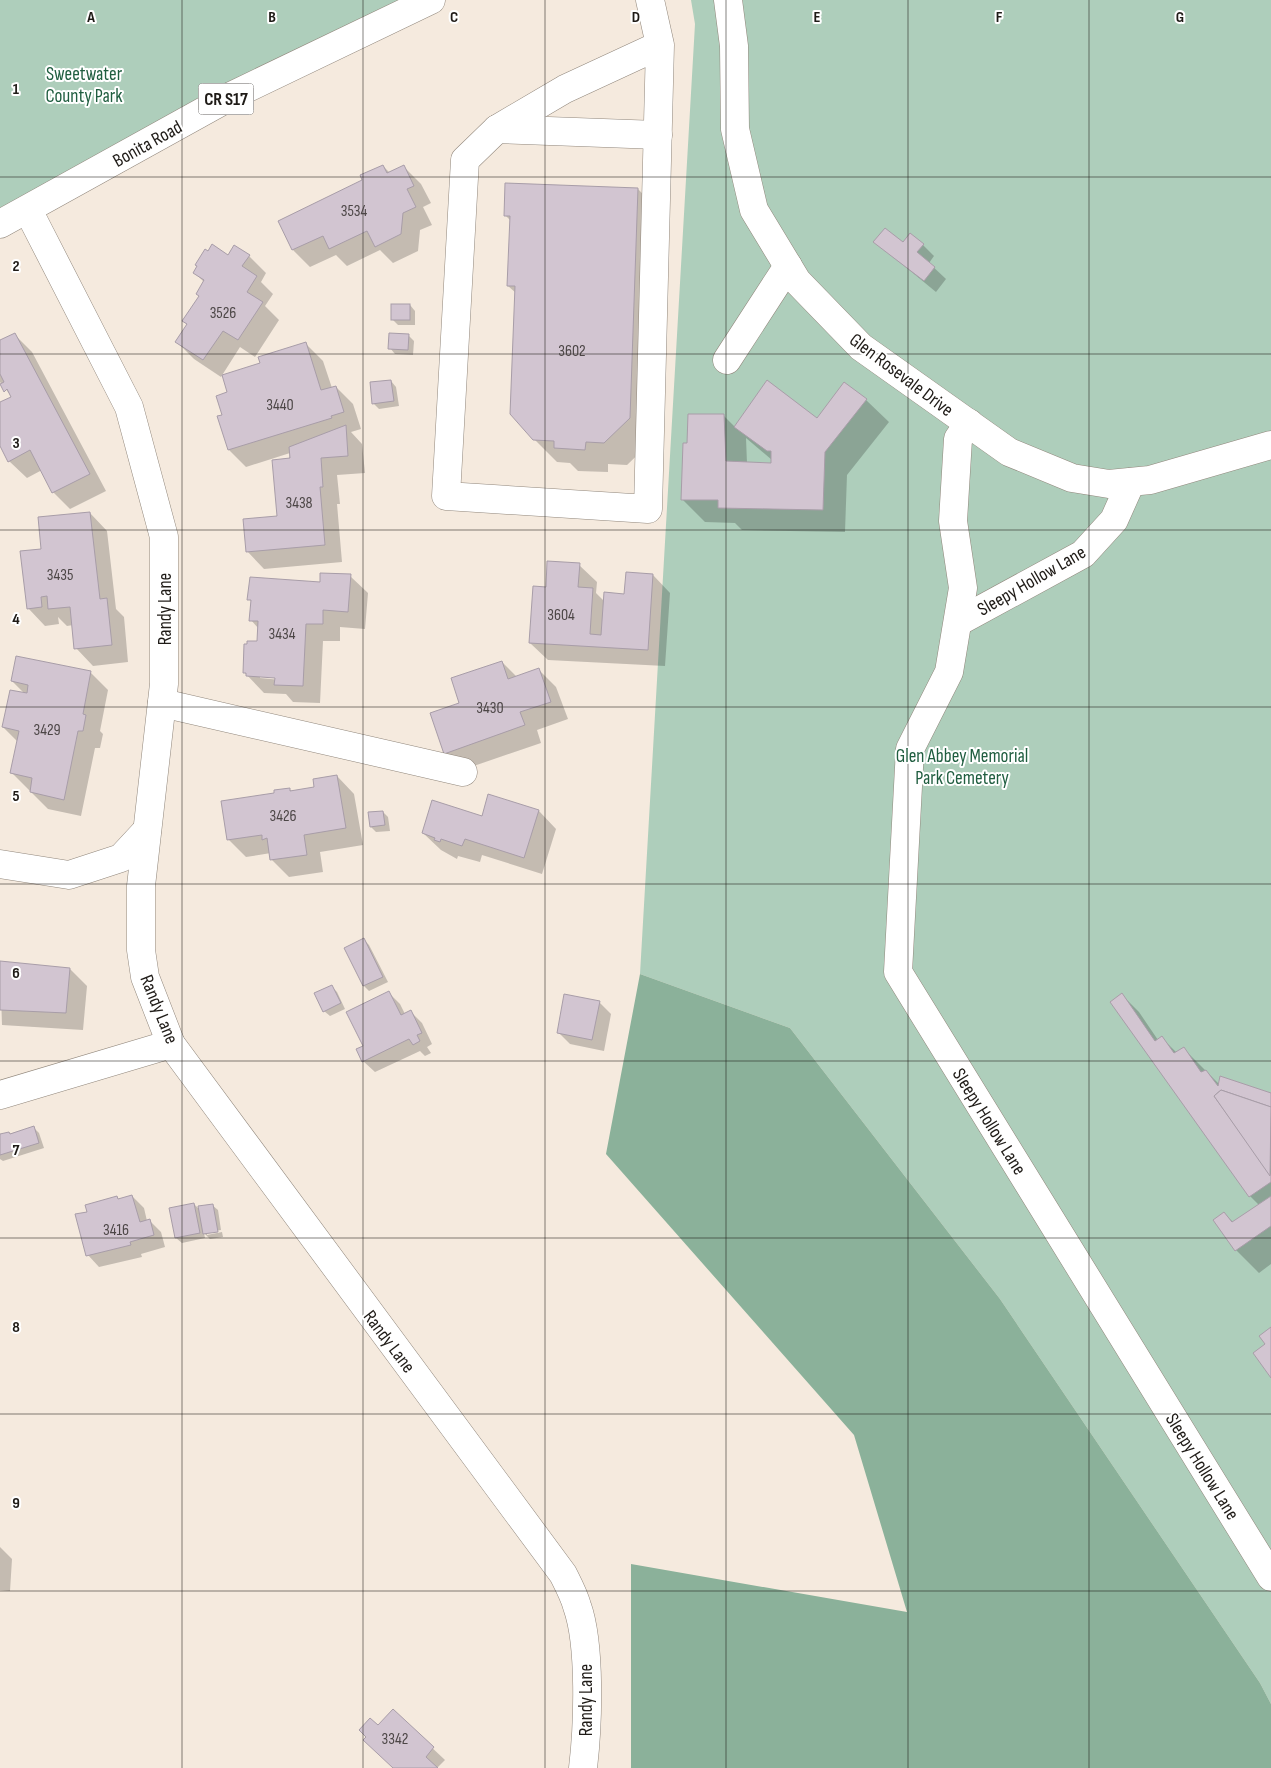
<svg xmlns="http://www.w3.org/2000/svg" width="1271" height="1768" font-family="'Sofia Sans Condensed',sans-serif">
  <rect width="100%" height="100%" fill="#f5eade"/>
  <g fill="#aecebb">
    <path d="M0 0H425L0 222Z"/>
    <path d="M691 0H1271V1704L1260 1683 1000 1299 790 1028 640 974 695 24Z"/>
  </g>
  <path fill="#8bb19a" d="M640 974 790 1028 1000 1299 1260 1683 1271 1704V1768H631V1564L907 1612 854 1435 606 1154Z"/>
  <g fill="#0003" fill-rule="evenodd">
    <path d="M383 166 390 173 404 167 421 184 431 203 423 207 432 225 420 230 418 251 393 263 380 250 347 266 336 255 310 267 293 250 279 221 364 180Z"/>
    <path d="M638 189 660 212 652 441 627 465 608 464V472L578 471 570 463 557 462 534 439 516 293 508 286 511 221 505 215Z"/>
    <path d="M875 242 923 245 934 256 929 263 946 279 936 292Z"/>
    <path d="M228 256H249L266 273 261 282 273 294 265 306 279 320 255 357 240 347 221 377 194 359 177 342 187 325 184 321 200 297 204 282 194 272Z"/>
    <path d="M410 305 415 311V325H398L393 320Z"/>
    <path d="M14 334 32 352 106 491 70 509 53 492 42 470 27 478 9 461 0 443V403L12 397 0 382V342Z"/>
    <path d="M408 335 414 341 413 355 395 354 390 348Z"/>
    <path d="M306 344 323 361 332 388 336 387 353 404 361 429 351 432 362 444 365 473 337 475 340 504H337L342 562 264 569 247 551 279 517 290 453 246 467 229 450 219 417 223 416 229 393 262 364Z"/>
    <path d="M391 381 396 387 399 406 379 409 373 403Z"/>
    <path d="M866 400 889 422 847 475 845 532 742 530 735 523 705 522 682 499 688 444 724 416 735 427 817 420ZM746 438 772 460V464L747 463Z"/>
    <path d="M90 513 107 531 116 609 124 617 128 662 93 666 76 648 73 625 67 626 58 617 59 624 45 626 28 608 42 550Z"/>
    <path d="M579 565 597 582 596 593 605 602 625 595 653 575 670 593 665 666 548 660 530 643 547 588Z"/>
    <path d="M350 576 368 593 365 629 340 627V641H323L320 703 293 702 286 694 264 693 244 672 258 643 259 629 251 620 252 602 249 599ZM260 676 281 677V680L260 678Z"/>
    <path d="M502 662 517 677 539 670 556 687 568 719 537 730 541 743 462 770 445 753 461 703Z"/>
    <path d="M91 673 108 690 100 731 103 734 100 748H95L81 816 48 809 12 773 18 742 3 727 26 695 12 681Z"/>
    <path d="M337 776 354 794 363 845 320 852 323 872 289 877 272 860 271 853 246 857 228 839 275 794 289 789 293 792 315 788Z"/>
    <path d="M489 796 539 811 556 829 542 874 482 855 480 862 458 856 457 859 441 850 423 833 482 817Z"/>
    <path d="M383 812 388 817 390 831 376 832 371 827Z"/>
    <path d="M364 940 369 945 388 982 369 991 364 986 345 949Z"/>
    <path d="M0 963 70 969 87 986 83 1030 2 1025Z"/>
    <path d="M332 987 337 992 345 1009 330 1016 324 1011Z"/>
    <path d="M389 993 400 1004 405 1014 411 1012 422 1023 432 1044 427 1047 431 1053 425 1056 420 1051 375 1072 363 1061 365 1046Z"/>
    <path d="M1122 995 1139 1012 1158 1040 1162 1038 1177 1053 1184 1049 1220 1085 1271 1094V1106L1237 1097 1271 1109V1264L1259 1273 1236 1250 1224 1213 1233 1222 1259 1205 1250 1196 1112 1002Z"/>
    <path d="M599 1002 611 1014 604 1051 570 1044 558 1032Z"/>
    <path d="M34 1128 39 1133 44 1148 3 1161 0 1159V1136Z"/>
    <path d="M132 1196 144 1208 147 1221H150L161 1232 165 1247 141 1254 142 1257 99 1267 88 1255V1212L117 1198 119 1200Z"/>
    <path d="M194 1204 200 1210 212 1205 218 1210 221 1230 207 1232V1235L222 1232 223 1237 210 1239 204 1233 205 1238 182 1243 176 1238Z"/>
    <path d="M0 1547 12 1559 10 1591 0 1590Z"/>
    <path d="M393 1711 445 1760 437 1768H394L378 1727Z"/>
  </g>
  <g fill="#d2c5d1" stroke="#a89da8">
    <path d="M383 165 387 173 404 165 414 186 407 189 416 207 403 213 401 234 375 247 367 231 329 249 323 236 292 250 278 221 362 180 360 175Z"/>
    <path d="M505 183 638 188 630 418 604 443 586 442 585 450 554 448V441L533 440 510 414 515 286H507L510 216H504Z"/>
    <path d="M885 228 903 242 910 233 924 244 917 252 935 267 924 281 873 242Z"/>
    <path d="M212 244 228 255 234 245 250 255 242 266 257 276 247 292 263 302 238 340 223 331 203 360 175 342 187 324 182 321 199 296 196 294 204 280 193 273 197 266 195 265 205 249 208 251Z"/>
    <rect x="391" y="304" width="19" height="16"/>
    <path d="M15 333 90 474 52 493 30 450 8 462 0 446V402L11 397 7 389 4 392 0 384 4 382 0 374V340Z"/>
    <path d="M389 333 409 334 408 350 388 349Z"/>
    <path d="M306 342 321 390 336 386 344 412 331 416 332 418 228 450 217 416 222 415 216 396 227 392 222 375 260 363 258 357Z"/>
    <path d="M391 380 394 401 372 404 370 382Z"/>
    <path d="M767 380 817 418 844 382 867 399 825 452 823 510 718 508V500H681L683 443H687L688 414H724L726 461 771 463V451H767L734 427Z"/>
    <path d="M346 425 348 456 321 458 323 487H320L325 545 246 552 243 519 277 516 272 460 290 458 289 447Z"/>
    <path d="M90 512 100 599 107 598 112 645 74 649 70 607 48 609 47 596 41 597 42 607 27 609 20 551 41 549 38 517Z"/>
    <path d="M547 561 580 563 578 587 593 588 590 634 601 635 604 592 624 594 626 572 653 574 648 650 529 643 533 586 546 587Z"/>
    <path d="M320 573 351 574 348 612 323 610V624H306L303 686 274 685 275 678 246 676V673H243L244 644H247V641H257L258 621H249L251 600H247L250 577 320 582Z"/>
    <path d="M16 656 91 671 83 714 86 715 83 731H78L64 800 30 792 32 778 10 773 19 731 2 727 10 690 27 693 28 685 11 681Z"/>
    <path d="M502 661 508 679 539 668 551 702 520 712 525 725 444 754 430 713 459 703 451 678Z"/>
    <path d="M337 775 346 828 304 835 307 855 270 860 267 838 262 840V835L227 840 221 801 274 793V790L290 788V791L314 787 313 779Z"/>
    <path d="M488 794 539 810 524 858 465 839 462 846 441 839 440 842 434 840 435 838 422 833 432 800 482 816Z"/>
    <path d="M383 811 385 825 370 827 368 812Z"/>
    <path d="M364 938 383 977 363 986 344 948Z"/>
    <path d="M0 961 70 968 66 1013 0 1010Z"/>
    <path d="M332 985 341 1003 323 1012 314 993Z"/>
    <path d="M389 991 401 1015 411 1010 422 1033 417 1035 420 1041 413 1045 409 1039 362 1062 356 1049 363 1046 346 1012Z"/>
    <path d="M1122 993 1155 1041 1162 1036 1174 1053 1184 1047 1201 1072 1206 1070 1218 1086 1220 1076 1271 1093V1107L1221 1090 1214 1096 1271 1175V1182L1249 1197 1110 1002Z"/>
    <path d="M564 994 600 1001 592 1040 557 1033Z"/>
    <path d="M1221 1090 1271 1107 1270 1176 1214 1096Z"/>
    <path d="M34 1126 39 1143 0 1155V1134L9 1132 10 1134Z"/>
    <path d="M132 1195 140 1222 150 1219 154 1235 130 1242 131 1245 86 1256 75 1214 87 1212 85 1205 117 1196 118 1199Z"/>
    <path d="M1271 1196V1226L1235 1251 1213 1220 1224 1212 1232 1222Z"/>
    <path d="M194 1203 200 1233 175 1238 169 1208Z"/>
    <path d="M213 1204 218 1232 203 1234 198 1206Z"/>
    <path d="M1271 1327V1378L1253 1353 1265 1344 1259 1336Z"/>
    <path d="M393 1709 434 1747 426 1757 438 1768H393L363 1740 366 1737 359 1730 370 1718 378 1725Z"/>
  </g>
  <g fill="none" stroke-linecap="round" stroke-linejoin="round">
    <g stroke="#91877c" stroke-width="29">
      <g id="minor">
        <path d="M650 0 660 45 648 509 446 496 465 160 497 129 565 89 660 45"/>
        <path d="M728 0 734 46 735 129 754 210 797 281 861 347 1009 452 1072 478 1109 484 1150 480 1271 445"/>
        <path d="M497 129 658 135"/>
        <path d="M28 210 129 407 164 537V684L141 886V950L145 977 171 1044 563 1574C568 1584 574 1595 577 1606 591 1645 588 1726 583 1768"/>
        <path d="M727 360 788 266"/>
        <path d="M969 423 958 439 953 521 963 588 949 672 910 749 898 972 1271 1577"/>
        <path d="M958 622 1083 554 1114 520 1131 482"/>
        <path d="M162 703 463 772"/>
        <path d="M0 864 69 875 121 858 147 830"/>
        <path d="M0 1095 171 1044"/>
      </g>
    </g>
    <g stroke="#91877c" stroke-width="29">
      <path id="major" d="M0 224 233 95 431 0"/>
    </g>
    <use href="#minor" stroke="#fff" stroke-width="28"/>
    <use href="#major" stroke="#fff" stroke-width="28"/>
  </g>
  <path fill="none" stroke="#1f1b17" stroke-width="1" stroke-opacity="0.55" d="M182 0V1768M363 0V1768M545 0V1768M726 0V1768M908 0V1768M1089 0V1768M0 177H1271M0 354H1271M0 530H1271M0 707H1271M0 884H1271M0 1061H1271M0 1238H1271M0 1414H1271M0 1591H1271"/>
  <g text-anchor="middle" stroke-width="4" stroke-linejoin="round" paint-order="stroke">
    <g font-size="16" fill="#4c4646">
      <text x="354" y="216">3534</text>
      <text x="223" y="318">3526</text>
      <text x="572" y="356">3602</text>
      <text x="280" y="410">3440</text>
      <text x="299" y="508">3438</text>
      <text x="60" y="580">3435</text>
      <text x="561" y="620">3604</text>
      <text x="282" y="639">3434</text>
      <text x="490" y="713">3430</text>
      <text x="47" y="735">3429</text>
      <text x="283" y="821">3426</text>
      <text x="116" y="1235">3416</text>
      <text x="395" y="1744">3342</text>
    </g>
    <rect fill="#fff" stroke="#625f5d" stroke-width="1" x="198.5" y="83.5" width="55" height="31" rx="4"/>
    <g font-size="18" font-weight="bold" fill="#1f1b17">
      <text x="226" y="105">CR S17</text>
    </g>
    <g font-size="19" fill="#205e40" stroke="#fff">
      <text x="84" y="80">Sweetwater<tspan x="84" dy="22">County Park</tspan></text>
      <text x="962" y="762">Glen Abbey Memorial<tspan x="962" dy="22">Park Cemetery</tspan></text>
    </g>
    <g font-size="19" fill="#1f1b17" stroke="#fff">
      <text transform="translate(147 143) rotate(-29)" y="7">Bonita Road</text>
      <text transform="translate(902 374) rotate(37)" y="7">Glen Rosevale Drive</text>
      <text transform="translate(1031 580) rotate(-30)" y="7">Sleepy Hollow Lane</text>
      <text transform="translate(164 609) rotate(-90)" y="7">Randy Lane</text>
      <text transform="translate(160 1009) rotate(68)" y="7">Randy Lane</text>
      <text transform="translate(990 1121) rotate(58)" y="7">Sleepy Hollow Lane</text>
      <text transform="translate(390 1341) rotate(53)" y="7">Randy Lane</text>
      <text transform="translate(1203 1466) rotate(58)" y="7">Sleepy Hollow Lane</text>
      <text transform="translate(585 1700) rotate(-90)" y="7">Randy Lane</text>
    </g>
  </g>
  <g font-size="16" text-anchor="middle" font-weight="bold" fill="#1f1b17" stroke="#fff" stroke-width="4" stroke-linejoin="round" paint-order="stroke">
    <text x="91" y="22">A</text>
    <text x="272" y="22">B</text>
    <text x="454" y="22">C</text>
    <text x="636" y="22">D</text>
    <text x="817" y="22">E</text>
    <text x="999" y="22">F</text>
    <text x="1180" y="22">G</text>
    <text x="16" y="94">1</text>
    <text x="16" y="271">2</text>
    <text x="16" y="448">3</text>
    <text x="16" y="624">4</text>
    <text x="16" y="801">5</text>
    <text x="16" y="978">6</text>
    <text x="16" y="1155">7</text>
    <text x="16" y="1332">8</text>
    <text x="16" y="1508">9</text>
  </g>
</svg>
